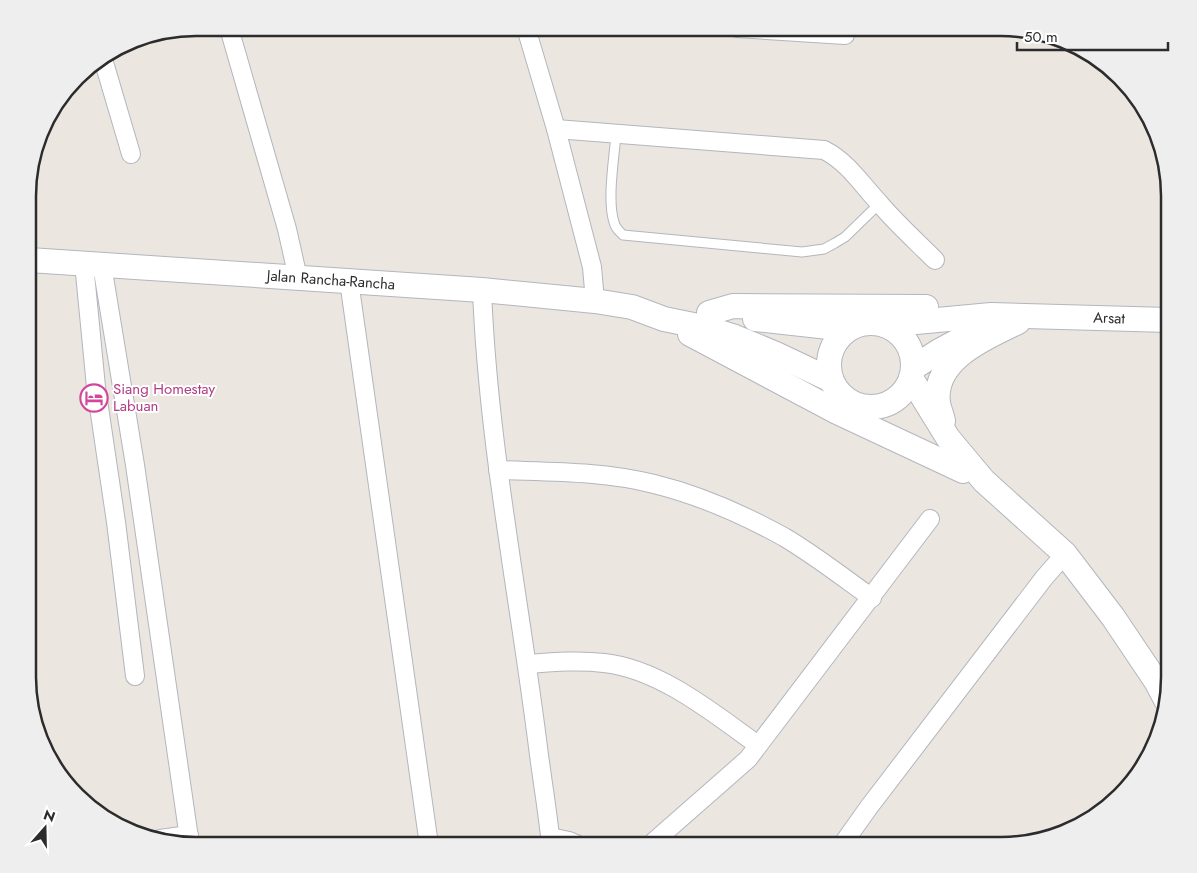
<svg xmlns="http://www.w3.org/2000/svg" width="1197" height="873" font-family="Jost,sans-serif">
  <rect width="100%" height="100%" fill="#ece6e0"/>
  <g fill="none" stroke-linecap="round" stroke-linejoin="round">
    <g stroke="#b3b6be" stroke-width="11">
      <path id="lane" d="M616 135C614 158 607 201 614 222 615 228 619 231 623 235L802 252 824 249 835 243 845 237 879 204"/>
    </g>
    <g stroke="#b3b6be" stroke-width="20">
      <g id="street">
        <path d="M229 28 287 229 298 278"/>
        <path d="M526 28 556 129 592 267 595 301"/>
        <path d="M737 28 845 35"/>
        <path d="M103 59 131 154"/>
        <path d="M556 129 824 150C848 162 862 185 880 204 897 224 917 242 935 260"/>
        <path d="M84 263 96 387 116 522 135 676"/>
        <path d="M102 265 135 465 190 845"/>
        <path d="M349 281 429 845"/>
        <path d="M482 290C488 446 520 600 539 755 543 785 548 815 551 845"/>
        <path d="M498 470C550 472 603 471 654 484 699 495 744 515 784 537 813 554 844 578 872 598"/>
        <path d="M528 664C554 662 579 660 604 663 660 669 713 713 758 745"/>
        <path d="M550 837 569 841 578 845"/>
        <path d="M160 839 189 835"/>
        <path d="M650 845 748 759 930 519"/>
        <path d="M842 845 869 807 1044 578 1065 554"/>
      </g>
    </g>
    <g stroke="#b3b6be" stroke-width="26">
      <g id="secondary">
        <path d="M29 260 482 290 595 301 632 307 664 319 703 327 735 337 776 354 831 380"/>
        <path d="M709 313 733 306 926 307"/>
        <path d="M755 319 847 329"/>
        <circle cx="871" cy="365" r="42"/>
        <path d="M884 325 991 315 1169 320"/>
        <path d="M690 334 837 412 963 471"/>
        <path d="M913 368 939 351 969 335"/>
        <path d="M911 378 948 438 984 481 1065 554 1113 617 1156 681 1166 700"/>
        <path d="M943 421C942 415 939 409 938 403 932 359 987 337 1018 322"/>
      </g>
    </g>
    <use href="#lane" stroke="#fff" stroke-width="9"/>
    <use href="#street" stroke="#fff" stroke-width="18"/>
    <use href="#secondary" stroke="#fff" stroke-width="24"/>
  </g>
  <defs>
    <g id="hotel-ring" transform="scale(1.4375)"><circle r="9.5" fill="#fff" stroke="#d1479c" stroke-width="1.5"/><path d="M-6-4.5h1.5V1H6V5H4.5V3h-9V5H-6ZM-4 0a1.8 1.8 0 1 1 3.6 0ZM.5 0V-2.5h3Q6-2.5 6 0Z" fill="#d1479c"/></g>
  </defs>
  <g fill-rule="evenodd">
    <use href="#hotel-ring" x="94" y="398"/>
  </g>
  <g text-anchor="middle" stroke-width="4" stroke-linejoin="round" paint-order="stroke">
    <g font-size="15" fill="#2c2c2c" stroke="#fff">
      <text transform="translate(331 280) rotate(4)" y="5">Jalan Rancha-Rancha</text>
      <text transform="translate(1109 318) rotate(2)" y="5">Arsat</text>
    </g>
    <g font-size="15" fill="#b23c85" stroke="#fff" text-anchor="start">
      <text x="113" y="394">Siang Homestay<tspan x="113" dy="17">Labuan</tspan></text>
    </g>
  </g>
  <path d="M0 0H1197V873H0ZM196 36H1001A160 160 0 0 1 1161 196V677A160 160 0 0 1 1001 837H196A160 160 0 0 1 36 677V196A160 160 0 0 1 196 36Z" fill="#eee" fill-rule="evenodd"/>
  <path fill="none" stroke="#2c2c2c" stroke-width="2.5" d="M196 36H1001A160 160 0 0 1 1161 196V677A160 160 0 0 1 1001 837H196A160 160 0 0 1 36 677V196A160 160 0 0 1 196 36Z"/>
  <g transform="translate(45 828) rotate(20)" stroke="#ffffff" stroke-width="4" paint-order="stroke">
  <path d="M0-4L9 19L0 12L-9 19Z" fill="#2c2c2c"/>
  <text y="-8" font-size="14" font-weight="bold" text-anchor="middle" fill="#2c2c2c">N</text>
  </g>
  <path d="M1017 42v8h151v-8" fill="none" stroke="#2c2c2c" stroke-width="2.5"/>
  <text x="1024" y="42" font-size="15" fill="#2c2c2c" stroke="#ffffff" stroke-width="4" paint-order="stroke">50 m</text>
</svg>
